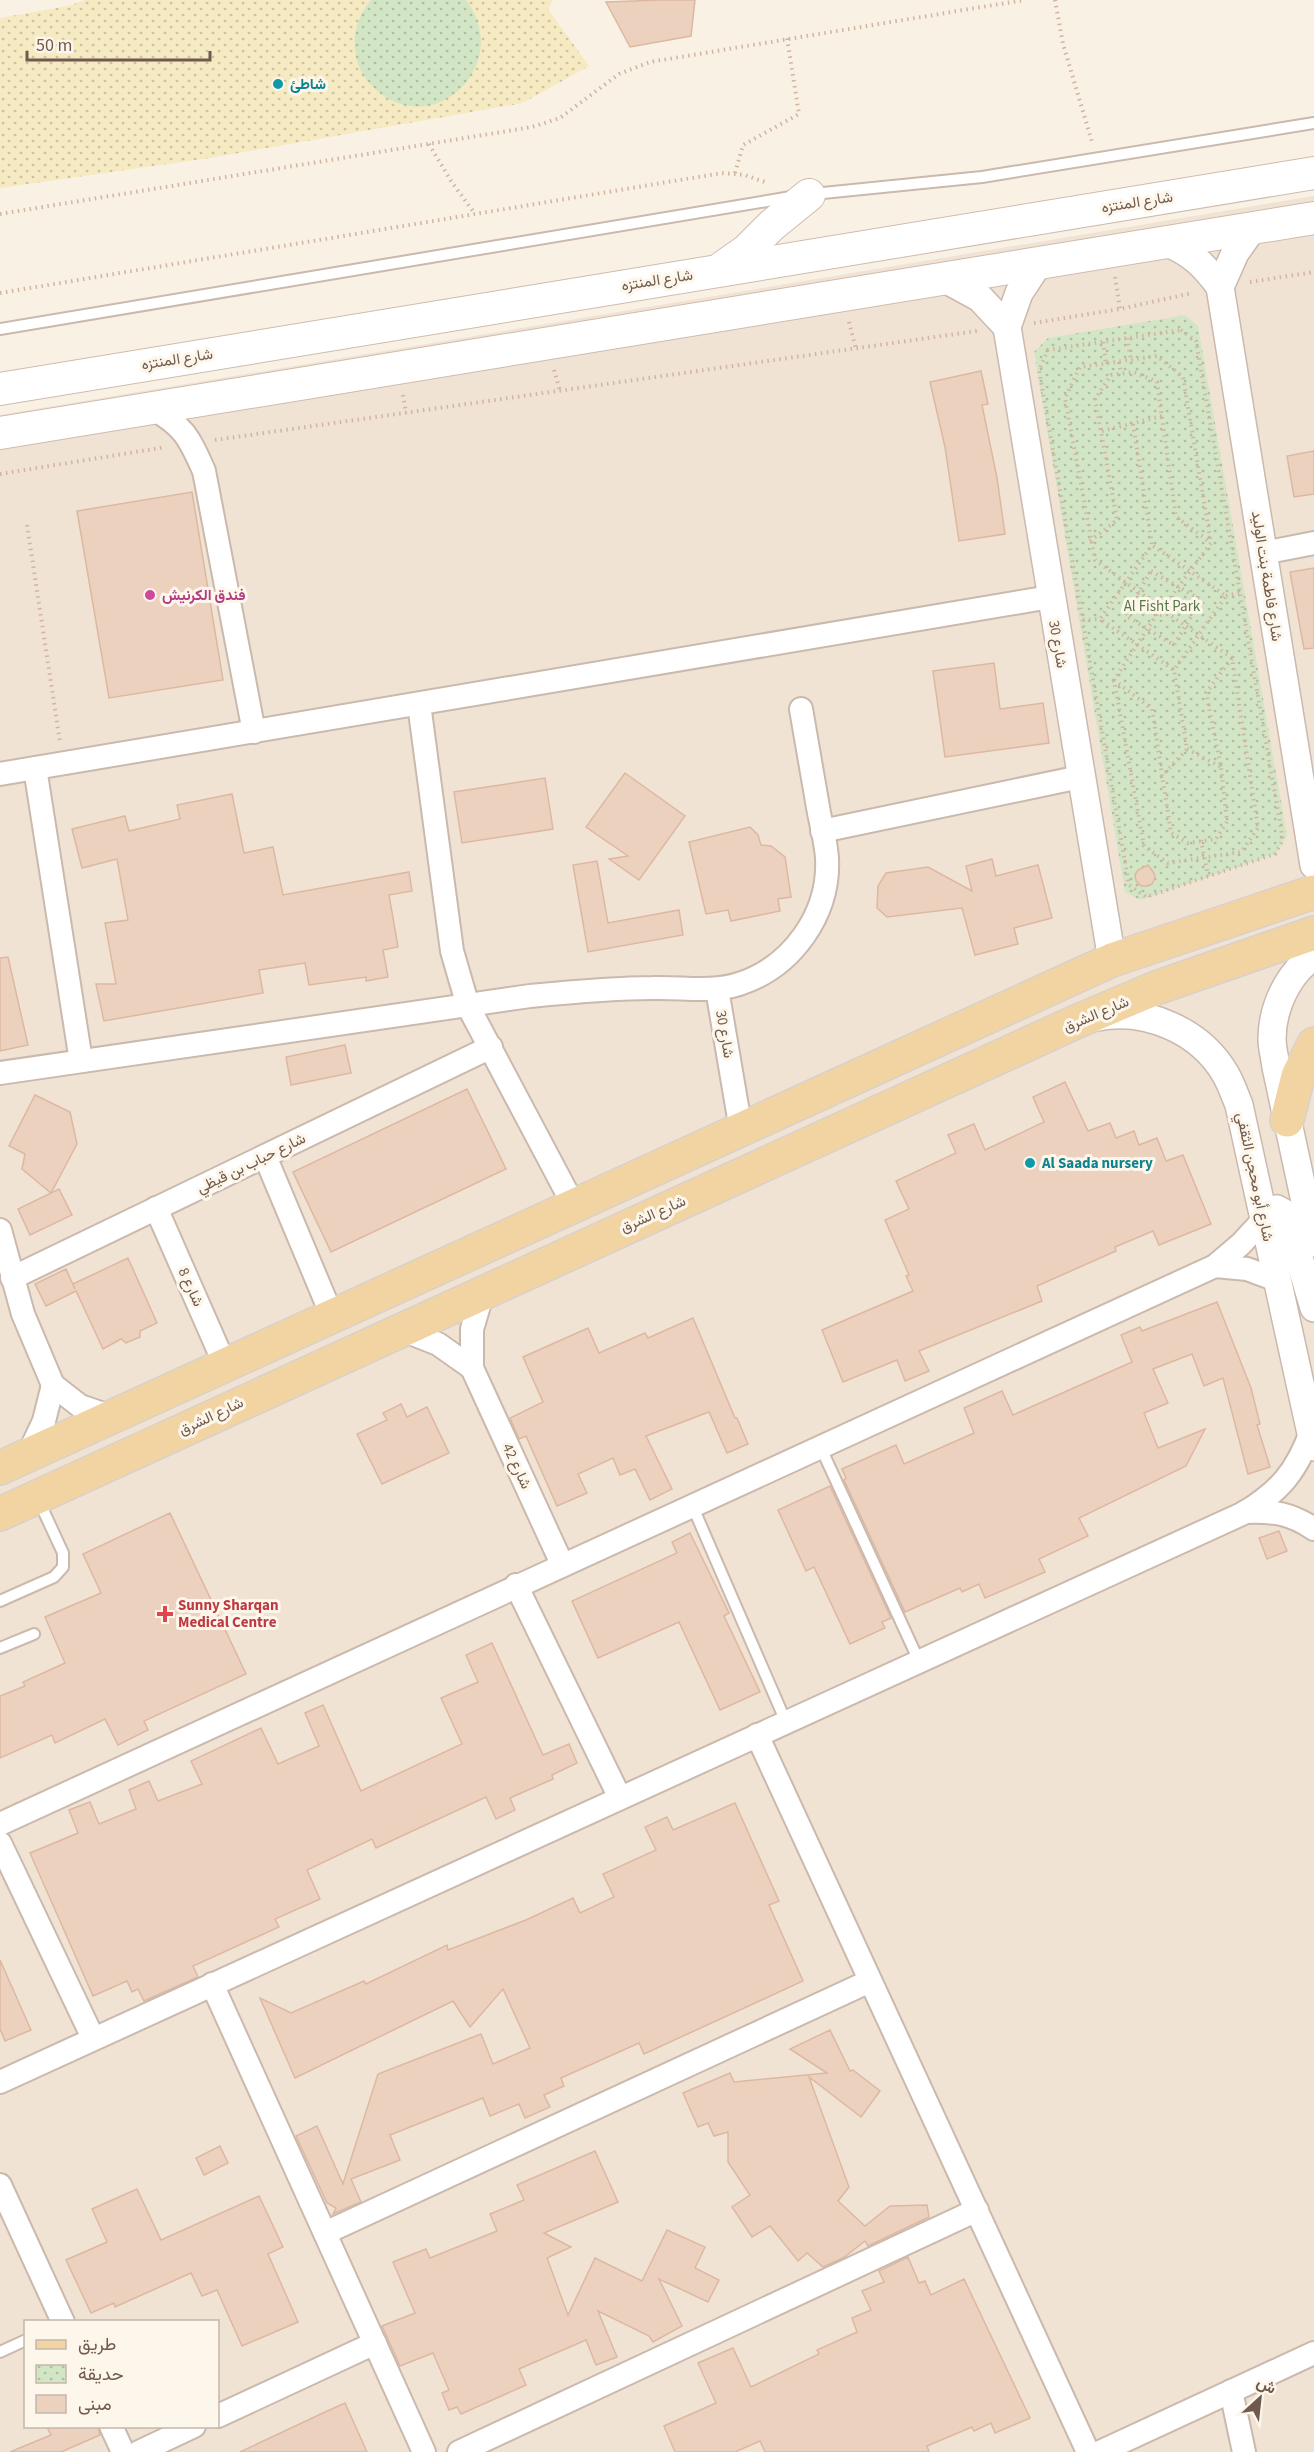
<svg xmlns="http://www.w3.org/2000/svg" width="1314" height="2452" font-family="'Source Sans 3',Vazirmatn,sans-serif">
  <defs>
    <pattern id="sand-dots" width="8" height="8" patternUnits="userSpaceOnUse" patternTransform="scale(1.5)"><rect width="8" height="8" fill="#f6eac2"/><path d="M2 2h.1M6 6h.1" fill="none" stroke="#ccc1a0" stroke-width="1.8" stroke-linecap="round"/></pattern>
    <pattern id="park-dots" width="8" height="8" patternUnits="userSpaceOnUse" patternTransform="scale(1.5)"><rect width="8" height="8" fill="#d2e6c5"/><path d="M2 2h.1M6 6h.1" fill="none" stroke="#afbda2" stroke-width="1.8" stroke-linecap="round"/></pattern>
  </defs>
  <rect width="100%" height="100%" fill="#faf1e5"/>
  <path fill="#f1e3d4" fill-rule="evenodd" d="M1314 196V2452H0V415ZM26 2322H218V2426H26Z"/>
  <path fill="url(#sand-dots)" d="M85 0H553L548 9 589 66 523 103 210 158 0 188V18L68 6Z"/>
  <g fill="url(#park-dots)">
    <path d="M371 0H466C515 65 432 143 374 88 365 79 358 68 356 56 352 36 357 16 371 0Z"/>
    <path d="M1185 315 1198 326 1287 836 1276 854 1140 900 1125 892 1034 352 1048 338Z"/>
  </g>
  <g fill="#ecd1bf" stroke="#ddb8a1" stroke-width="1.5">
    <path d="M661 0H695L691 36 630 47 606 2Z"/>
    <path d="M981 371 988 404 982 405 997 478 1005 534 959 541 945 447 930 382Z"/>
    <path d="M1314 451V494L1294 497 1287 456Z"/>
    <path d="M192 492 223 680 109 698 77 511Z"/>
    <path d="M1314 568V648L1304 649 1290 572Z"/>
    <path d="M994 663 1000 709 1043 703 1049 743 945 757 933 671Z"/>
    <path d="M625 773 685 816 639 880 609 859 628 856 586 827Z"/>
    <path d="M545 778 553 829 462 843 454 792Z"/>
    <path d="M232 794 244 853 273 847 283 895 409 872 412 891 389 895 398 947 383 950 388 977 366 981V977L309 985 305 963 259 970 263 993 104 1021 96 984H116L105 923 128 920 117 859 82 868 72 829 125 816 129 831 180 819 177 805Z"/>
    <path d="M750 827 758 835 761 845 771 846 785 857 791 897 778 899 780 911 731 921 728 910 706 914 689 842Z"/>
    <path d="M992 859 996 876 1038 865 1052 918 1014 928 1018 944 975 955 962 908 887 917 877 908 878 886 886 873 928 867 972 891 966 866Z"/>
    <path d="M597 861 608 923 679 910 683 935 588 952 573 865Z"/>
    <path d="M1148 865 1154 873 1155 878 1152 884 1147 886H1141L1136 881 1135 875 1138 870Z"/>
    <path d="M8 957 28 1045 0 1051V958Z"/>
    <path d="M345 1045 351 1073 291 1085 286 1057Z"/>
    <path d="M1065 1082 1088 1131 1110 1123 1116 1138 1134 1131 1139 1145 1157 1138 1166 1161 1183 1155 1211 1224 1159 1245 1153 1231 1115 1247 1116 1251 1037 1286 1042 1301 919 1351 929 1371 905 1381 897 1360 843 1382 822 1330 913 1291 906 1276 909 1275 885 1220 909 1209 896 1181 956 1153 948 1135 974 1124 985 1150 1044 1122 1033 1097Z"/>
    <path d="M467 1089 506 1169 331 1252 293 1172Z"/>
    <path d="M35 1095 70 1112 77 1144 51 1193 22 1169 25 1154 9 1146Z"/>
    <path d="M59 1189 72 1215 30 1235 18 1209Z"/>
    <path d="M128 1258 157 1323 140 1331V1337L126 1343 121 1339 103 1349 76 1291 46 1306 35 1284 66 1269 75 1289 73 1284Z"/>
    <path d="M1217 1302 1251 1388 1260 1424 1257 1425 1270 1467 1248 1474 1223 1378 1204 1386 1192 1354 1153 1369 1168 1403 1144 1413 1158 1448 1205 1429 1186 1466 1079 1518 1088 1536 1039 1559 1045 1572 985 1598 979 1584 962 1592 960 1588 905 1612 844 1480 846 1478 842 1469 896 1445 904 1464 974 1433 964 1408 1002 1391 1013 1415 1132 1362 1121 1335 1140 1327 1142 1331Z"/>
    <path d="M693 1318 735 1418H737L748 1444 727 1453 709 1412 646 1436 672 1489 650 1500 635 1469 620 1475 613 1458 578 1474 587 1493 557 1506 526 1436 519 1439 510 1418 543 1402 523 1357 588 1328 599 1353 645 1333 648 1338Z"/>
    <path d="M401 1404 407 1417 427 1407 449 1453 382 1484 357 1434 387 1420 383 1413Z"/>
    <path d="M830 1486 891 1618 882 1622 885 1628 850 1644 814 1567 806 1571 778 1510Z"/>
    <path d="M170 1513 246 1674 144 1721 148 1730 118 1745 105 1719 55 1743 52 1735 0 1758V1696L25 1686 23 1682 65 1663 45 1617 101 1593 83 1554Z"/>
    <path d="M1279 1531 1287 1551 1267 1559 1259 1538Z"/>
    <path d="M690 1533 729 1613 724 1616 760 1692 720 1710 679 1622 598 1658 572 1601 677 1553 672 1542Z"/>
    <path d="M492 1643 543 1755 569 1744 577 1763 552 1775 553 1779 510 1798 515 1810 496 1819 486 1797 376 1848 372 1839 307 1870 320 1899 275 1919 279 1927 193 1966 198 1977 144 2001 138 1989 132 1992 127 1981 93 1996 30 1853 78 1833 69 1810 90 1802 99 1824 136 1809 129 1790 149 1781 158 1801 202 1784 191 1761 261 1728 278 1764 319 1746 305 1713 323 1705 361 1791 462 1744 441 1698 478 1682 466 1655Z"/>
    <path d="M735 1803 779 1901 769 1905 803 1981 644 2054 639 2043 561 2078 564 2086 544 2095 550 2107 525 2118 519 2104 490 2116 483 2098 390 2135 400 2160 351 2179 361 2202 333 2214 336 2208 327 2203 296 2136 317 2126 343 2184 378 2074 481 2034 493 2064 530 2048 503 1989 470 2027 453 2001 295 2078 260 1998 291 2013 364 1981 366 1984 447 1945 448 1950 526 1920 573 1898 580 1913 614 1897 603 1874 656 1850 645 1827 667 1817 673 1830Z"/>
    <path d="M0 1960 31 2030 5 2041 0 2029Z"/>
    <path d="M830 2030 850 2071 853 2070 880 2091 861 2117 809 2077 849 2187 838 2201 865 2226 890 2206 927 2205 929 2217 868 2246 865 2241 843 2258 823 2267 807 2253 798 2261 770 2226 752 2237 732 2207 750 2195 728 2162V2132L714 2136 708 2123 698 2127 683 2093 730 2073 734 2082 827 2073 790 2049Z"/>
    <path d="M220 2146 228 2163 204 2175 196 2158Z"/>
    <path d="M595 2151 618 2202 544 2233 571 2247 547 2258 568 2315 595 2258 642 2281 667 2230 705 2247 695 2268 719 2280 708 2302 659 2279 682 2326 653 2342 649 2336 598 2311 617 2357 596 2365 586 2340 519 2369 526 2385 461 2414 457 2407 449 2410 442 2393 449 2390 433 2353 400 2366 382 2326 415 2313 393 2262 426 2249 430 2258 497 2231 490 2214 524 2200 517 2185Z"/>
    <path d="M137 2189 161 2240 259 2196 283 2247 268 2254 298 2322 242 2346 217 2290 202 2296 191 2273 115 2307 114 2303 91 2313 66 2260 107 2242 92 2209Z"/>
    <path d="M908 2257 919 2283 925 2281 931 2295 964 2279 1030 2418 995 2433 991 2423 974 2431 972 2427 927 2446 929 2452H765L760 2441 735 2452H675L664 2426 716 2403 698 2363 733 2348 751 2387 819 2354 817 2350 857 2332 852 2318 871 2310 862 2291 884 2282 879 2271Z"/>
    <path d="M345 2403 367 2452H240L323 2413Z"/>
    <path d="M47 2427H98L100 2435 61 2452H10L51 2435Z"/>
  </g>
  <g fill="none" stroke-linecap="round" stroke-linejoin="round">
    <g stroke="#cab9ac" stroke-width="14">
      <g id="service">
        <path d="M813 194 982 177 1314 123"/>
        <path d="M0 329 791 197"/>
        <path d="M820 1446 919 1661"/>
        <path d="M692 1505 786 1722"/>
        <path d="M0 1601 54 1577 63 1567V1553L38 1499"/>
        <path d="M0 1648 34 1634"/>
        <path d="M0 2352 26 2340"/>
      </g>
    </g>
    <g stroke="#cab9ac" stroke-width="26">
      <g id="minor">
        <path d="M150 407C184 426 189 437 204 471L254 732"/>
        <path d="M1263 553 1314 543"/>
        <path d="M419 704 452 951 468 1006 574 1206"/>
        <path d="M35 768 81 1061"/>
        <path d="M0 774 1050 597"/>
        <path d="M822 831 1080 777"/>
        <path d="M717 989 741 1130"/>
        <path d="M0 1073 530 996C571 992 612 988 653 988 682 987 711 993 739 984 792 967 830 914 827 858 826 843 822 828 819 813 813 778 807 744 801 709"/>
        <path d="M265 1156 332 1316"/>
        <path d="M156 1208 225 1365"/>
        <path d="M0 1230 23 1314 53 1385 80 1406 112 1417"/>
        <path d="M1215 1266 1247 1269 1277 1280"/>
        <path d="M12 1278 491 1047"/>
        <path d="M483 1292 472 1329V1368L562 1564"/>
        <path d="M400 1329 438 1344 472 1368"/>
        <path d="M28 1455 44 1421 53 1385"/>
        <path d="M1245 1512C1274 1511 1290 1513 1314 1529"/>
        <path d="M516 1585 620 1798"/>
        <path d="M757 1735 1088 2452"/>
        <path d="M0 1824 1215 1266 1241 1244 1264 1219"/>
        <path d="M0 1843 93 2038"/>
        <path d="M212 1984 424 2452"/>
        <path d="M0 2082 1244 1513C1280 1491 1296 1472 1311 1432"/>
        <path d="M0 2185 63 2322"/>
        <path d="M325 2233 870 1981"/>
        <path d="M1231 2391 1244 2452"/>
        <path d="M218 2416 375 2343"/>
        <path d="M111 2426 123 2452"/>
        <path d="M139 2452 194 2426"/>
        <path d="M459 2452 977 2210"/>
        <path d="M1100 2452 1314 2353"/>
      </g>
    </g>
    <g stroke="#cab9ac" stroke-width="30">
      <g id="tertiary">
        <path d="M1167 243C1191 252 1205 266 1220 287L1314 865"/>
        <path d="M1038 264 1019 293 1007 327 1112 960"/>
        <path d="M945 279 980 298 1007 327"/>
        <path d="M1220 287 1235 253 1252 229"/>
        <path d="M1314 956C1288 973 1272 1008 1272 1039 1272 1048 1275 1058 1276 1067L1314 1243"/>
        <path d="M1097 1017C1146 1007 1201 1031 1226 1075 1231 1084 1235 1095 1239 1105L1314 1447"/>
        <path d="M1264 1219 1277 1209 1286 1214 1314 1308"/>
      </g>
    </g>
    <g stroke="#cfbbad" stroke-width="34">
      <g id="secondary">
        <path d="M723 267 746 251 772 225 809 195"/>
        <path d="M0 389 1314 173"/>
        <path d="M0 433 1314 218"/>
      </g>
    </g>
    <g stroke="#d7d1cd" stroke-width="36">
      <g id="primary">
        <path d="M1287 1120 1298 1076 1314 1044"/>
        <path d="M0 1468 1112 960 1314 892"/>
        <path d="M0 1514 1078 1021 1156 988 1314 933"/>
      </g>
    </g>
    <g stroke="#d1b4a2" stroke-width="4" stroke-dasharray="1.5 4.5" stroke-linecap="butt">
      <path d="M1055 0 1063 44 1092 142"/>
      <path d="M429 144 451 181 475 214"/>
      <path d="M735 173 743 145 799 114 787 38"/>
      <path d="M0 214 532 127 560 118 619 74 650 62 1024 0"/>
      <path d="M1115 277 1120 309"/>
      <path d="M1250 282 1314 272"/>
      <path d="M0 293 722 173 745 175 768 183"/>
      <path d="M849 322 856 349"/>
      <path d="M1034 323 1120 309 1192 293"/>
      <path d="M1181 330 1196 341 1283 840 1275 854 1146 897 1129 885 1039 370 1048 350Z"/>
      <path d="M1127 338 1131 360"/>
      <path d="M1103 342 1106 364"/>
      <path d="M1119 362 1121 374"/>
      <path d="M554 370 560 391"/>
      <path d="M403 395 406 413"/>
      <path d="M1133 424 1152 545 1100 619 1174 670 1226 596 1152 545"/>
      <path d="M1102 431 1162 416"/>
      <path d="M215 440 977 331"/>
      <path d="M0 474 166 447"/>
      <path d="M27 525 60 742"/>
      <path d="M1090 541 1117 520 1095 399 1111 375 1134 372 1157 382 1176 517 1210 542"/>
      <path d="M1151 571 1201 600 1174 645 1125 615Z"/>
      <path d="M1226 596 1243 592"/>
      <circle cx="1161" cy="607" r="8"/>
      <path d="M1154 603 1095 560 1065 398 1080 367 1157 356 1183 377 1211 543 1168 601"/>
      <path d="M1157 614 1114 680 1144 846 1168 863 1241 852 1258 828 1232 658 1167 613"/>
      <path d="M1083 620 1100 619"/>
      <path d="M1114 680 1152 709 1171 833 1188 843 1216 839 1227 822 1221 767 1206 693 1232 658"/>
      <path d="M1187 749 1221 767"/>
      <path d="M1161 777 1187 749 1174 670"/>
      <path d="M1201 840 1208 876"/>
    </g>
    <use href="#service" stroke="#fff" stroke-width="10"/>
    <use href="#minor" stroke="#fff" stroke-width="22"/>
    <use href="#tertiary" stroke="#fff" stroke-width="27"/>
    <use href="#secondary" stroke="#fff" stroke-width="32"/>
    <use href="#primary" stroke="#f2d4a3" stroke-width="33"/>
  </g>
  <g fill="#0f9aa8" stroke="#fdf6ea" stroke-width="2">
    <circle cx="278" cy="84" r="6"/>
    <circle cx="1030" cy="1163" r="6"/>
  </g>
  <circle fill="#d1479c" stroke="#fdf6ea" stroke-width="2" cx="150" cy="595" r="6"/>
  <path fill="#e0444e" stroke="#fdf6ea" stroke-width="2" d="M162 1605h6v6h6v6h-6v6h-6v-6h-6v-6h6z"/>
  <g text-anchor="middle" stroke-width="6" stroke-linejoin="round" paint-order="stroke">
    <g font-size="15" font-weight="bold" fill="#0d838f" stroke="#fdf6ea" text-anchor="start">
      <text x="290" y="89">شاطئ</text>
      <text x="1042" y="1168">Al Saada nursery</text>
    </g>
    <g font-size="15" fill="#70594d" stroke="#fdf6ea">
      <text transform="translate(1137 202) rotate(-9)" y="5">شارع المنتزه</text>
      <text transform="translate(657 280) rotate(-9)" y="5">شارع المنتزه</text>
      <text transform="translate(177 359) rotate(-9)" y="5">شارع المنتزه</text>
      <text transform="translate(1267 576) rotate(81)" y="5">شارع فاطمة بنت الوليد</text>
      <text transform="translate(1058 644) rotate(80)" y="5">شارع 30</text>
      <text transform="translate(1096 1014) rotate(-23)" y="5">شارع الشرق</text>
      <text transform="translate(725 1034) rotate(80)" y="5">شارع 30</text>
      <text transform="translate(251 1163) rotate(-26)" y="5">شارع حباب بن قيظي</text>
      <text transform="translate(1255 1177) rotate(78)" y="5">شارع أبو محجن الثقفي</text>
      <text transform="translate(653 1214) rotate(-24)" y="5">شارع الشرق</text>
      <text transform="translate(191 1287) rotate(66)" y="5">شارع 8</text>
      <text transform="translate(211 1416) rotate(-25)" y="5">شارع الشرق</text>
      <text transform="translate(517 1466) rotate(65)" y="5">شارع 42</text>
    </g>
    <g font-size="15" font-weight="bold" fill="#b23c85" stroke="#fdf6ea" text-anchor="start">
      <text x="162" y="600">فندق الكرنيش</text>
    </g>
    <g font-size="15" fill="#577a49" stroke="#fdf6ea">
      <text x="1162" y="611">Al Fisht Park</text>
    </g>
    <g font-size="15" font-weight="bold" fill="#be3a42" stroke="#fdf6ea" text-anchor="start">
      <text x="178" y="1610">Sunny Sharqan<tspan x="178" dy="17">Medical Centre</tspan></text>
    </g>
  </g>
  <rect x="24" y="2320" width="195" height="108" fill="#fdf6ea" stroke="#c5b7ab" stroke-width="1.5"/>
  <rect x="36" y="2340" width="30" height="9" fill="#f2d4a3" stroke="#c5b7ab" stroke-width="1.5"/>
  <text x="78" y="2350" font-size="18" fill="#70594d">طريق</text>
  <rect x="36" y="2365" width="30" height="18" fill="url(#park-dots)" stroke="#c5b7ab" stroke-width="1.5"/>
  <text x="78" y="2380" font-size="18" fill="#70594d">حديقة</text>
  <rect x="36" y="2395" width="30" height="18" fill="#ecd1bf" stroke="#c5b7ab" stroke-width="1.5"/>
  <text x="78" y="2410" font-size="18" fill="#70594d">مبنى</text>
  <g transform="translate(1260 2398) rotate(27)" stroke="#fdf6ea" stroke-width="4.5" paint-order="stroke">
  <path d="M0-4.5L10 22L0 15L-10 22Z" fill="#70594d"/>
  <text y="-9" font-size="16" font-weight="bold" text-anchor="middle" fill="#70594d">ش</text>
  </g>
  <path d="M27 51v9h183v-9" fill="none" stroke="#70594d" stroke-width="3"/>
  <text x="36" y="51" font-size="18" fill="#70594d" stroke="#fdf6ea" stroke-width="4.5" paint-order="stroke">50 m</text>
</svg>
